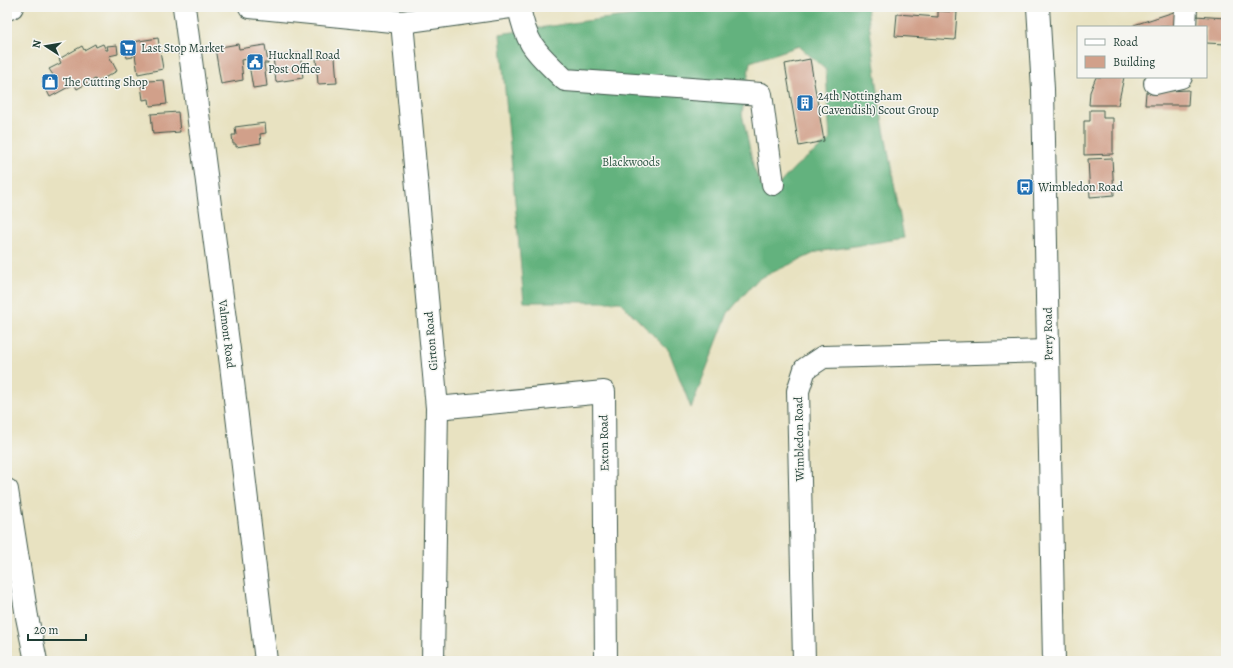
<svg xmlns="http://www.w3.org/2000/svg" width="1233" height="668" font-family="Alegreya,serif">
  <rect width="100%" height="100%" fill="#f6f6f2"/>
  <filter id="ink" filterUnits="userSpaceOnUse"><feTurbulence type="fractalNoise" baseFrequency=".025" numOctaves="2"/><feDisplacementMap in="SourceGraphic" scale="8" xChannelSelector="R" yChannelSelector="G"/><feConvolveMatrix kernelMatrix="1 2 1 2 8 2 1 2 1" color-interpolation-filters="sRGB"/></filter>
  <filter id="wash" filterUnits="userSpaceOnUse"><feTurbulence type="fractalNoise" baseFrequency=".012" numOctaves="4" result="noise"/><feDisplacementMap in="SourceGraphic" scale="16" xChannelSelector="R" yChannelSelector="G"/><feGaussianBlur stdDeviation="0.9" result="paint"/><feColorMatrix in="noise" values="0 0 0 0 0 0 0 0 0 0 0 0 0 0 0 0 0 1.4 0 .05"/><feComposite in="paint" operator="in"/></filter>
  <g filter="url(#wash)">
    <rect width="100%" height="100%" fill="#e8e2c1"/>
    <path fill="#63b27e" stroke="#417859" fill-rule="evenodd" d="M700 7H867L880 107 904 238 817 252 758 279 728 313 691 408 669 351 620 302H524L500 34 578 22ZM799 46 826 70 830 140 796 166 767 197 754 169 742 114 750 62Z"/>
    <g id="blocks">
      <g fill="#d1a08a">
        <path d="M1183 9 1182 27H1132L1134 25Z"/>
        <path d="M938 11 957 12 955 40 895 36 897 14 938 17Z"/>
        <path d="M1195 16 1226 18V44L1206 43V27H1194Z"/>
        <path d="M158 38 163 69 138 74 133 42Z"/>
        <path d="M131 41 133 57 127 58 124 42Z"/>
        <path d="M95 44 96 47 103 44 106 50H108L107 46 117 45 118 54 109 56 117 71 97 82 95 79 77 89 74 84 50 97 42 81 53 75 49 69 61 63 59 59 82 46 84 50Z"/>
        <path d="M238 44 239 49 265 45 268 63H264L267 86 253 88 248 59 241 60 243 80 221 84 215 48Z"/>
        <path d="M300 53 303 78 276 82 273 57Z"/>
        <path d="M335 57 337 83 318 84 316 58Z"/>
        <path d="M810 59 824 141 799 146 785 64Z"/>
        <path d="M1096 77H1124L1118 105H1089L1090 92Z"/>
        <path d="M164 80 167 104 150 106 149 99 143 100 141 85 148 84V81Z"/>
        <path d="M1189 90 1188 105H1145L1146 92Z"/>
        <path d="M1090 110H1103V118H1113V154L1084 155V121H1090Z"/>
        <path d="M178 112 180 132 153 134 151 114Z"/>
        <path d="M265 123 266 133 260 134 261 143 236 147V144H233L232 135H236L235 127Z"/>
        <path d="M1112 158 1114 195 1090 197 1088 159Z"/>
      </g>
    </g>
  </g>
  <g filter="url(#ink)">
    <use href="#blocks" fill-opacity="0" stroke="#3d5649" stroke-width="1"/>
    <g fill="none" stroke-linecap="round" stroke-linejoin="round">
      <g stroke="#3d5649" stroke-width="24">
        <g id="minor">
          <path d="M184 7 231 365 266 661"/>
          <path d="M519 7C527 48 537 52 565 80L761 94 773 184"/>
          <path d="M1038 7 1043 89 1054 661"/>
          <path d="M402 22 437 408 433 661"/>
          <path d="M1185 27 1186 7"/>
          <path d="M1155 83 1181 77"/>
          <path d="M437 408 604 392 606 661"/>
          <path d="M804 661 798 391 805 369 823 357 1048 351"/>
        </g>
      </g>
      <g stroke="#3d5649" stroke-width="24">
        <g id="major">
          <path d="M250 7 402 22 510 7"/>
          <path d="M7 9 12 7"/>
        </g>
      </g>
      <g stroke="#3d5649" stroke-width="24">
        <path id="highway" d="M7 490 27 617 36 661"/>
      </g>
      <use href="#minor" stroke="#fff" stroke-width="22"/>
      <use href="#major" stroke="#fff" stroke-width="22"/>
      <use href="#highway" stroke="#fff" stroke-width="22"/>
    </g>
  </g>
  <defs>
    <g id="supermarket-square" transform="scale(0.9)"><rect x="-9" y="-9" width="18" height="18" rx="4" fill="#1f6fb2" stroke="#f6f6f2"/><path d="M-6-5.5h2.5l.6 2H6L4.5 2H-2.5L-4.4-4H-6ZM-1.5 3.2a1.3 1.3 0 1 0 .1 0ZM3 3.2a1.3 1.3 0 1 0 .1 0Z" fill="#fff"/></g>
    <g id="civic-square" transform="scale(0.9)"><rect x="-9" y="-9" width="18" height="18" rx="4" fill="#1f6fb2" stroke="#f6f6f2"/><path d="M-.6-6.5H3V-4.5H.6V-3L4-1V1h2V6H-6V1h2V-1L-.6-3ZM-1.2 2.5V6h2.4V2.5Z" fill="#fff"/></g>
    <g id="shop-square" transform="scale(0.9)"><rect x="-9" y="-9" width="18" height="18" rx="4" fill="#1f6fb2" stroke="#f6f6f2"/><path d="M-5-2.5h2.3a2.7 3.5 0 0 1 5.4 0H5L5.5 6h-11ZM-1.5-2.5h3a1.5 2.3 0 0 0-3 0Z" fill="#fff"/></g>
    <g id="building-square" transform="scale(0.9)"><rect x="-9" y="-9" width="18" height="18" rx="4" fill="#1f6fb2" stroke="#f6f6f2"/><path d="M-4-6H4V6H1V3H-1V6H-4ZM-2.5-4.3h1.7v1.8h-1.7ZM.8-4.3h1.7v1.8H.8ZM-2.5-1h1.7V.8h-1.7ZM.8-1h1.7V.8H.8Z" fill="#fff"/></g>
    <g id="bus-square" transform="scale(0.9)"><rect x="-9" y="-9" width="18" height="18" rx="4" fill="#1f6fb2" stroke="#f6f6f2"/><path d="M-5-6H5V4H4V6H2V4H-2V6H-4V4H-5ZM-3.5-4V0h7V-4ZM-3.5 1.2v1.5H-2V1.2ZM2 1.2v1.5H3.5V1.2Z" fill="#fff"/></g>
  </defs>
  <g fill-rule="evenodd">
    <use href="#supermarket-square" x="128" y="48"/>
    <use href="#civic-square" x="255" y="62"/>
    <use href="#shop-square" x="50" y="82"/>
    <use href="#building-square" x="805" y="103"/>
    <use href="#bus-square" x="1025" y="187"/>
  </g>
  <g text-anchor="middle" stroke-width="3" stroke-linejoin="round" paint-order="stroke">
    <g font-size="12" fill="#1f3d34" stroke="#f6f6f2" text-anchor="start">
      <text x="141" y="52">Last Stop Market</text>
      <text x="268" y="59">Hucknall Road<tspan x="268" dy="14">Post Office</tspan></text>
      <text x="63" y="86">The Cutting Shop</text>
      <text x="818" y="100">24th Nottingham<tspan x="818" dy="14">(Cavendish) Scout Group</tspan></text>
      <text x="1038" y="191">Wimbledon Road</text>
    </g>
    <g font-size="12" fill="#315a47" stroke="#f6f6f2">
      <text x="631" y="166">Blackwoods</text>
    </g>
    <g font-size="12" fill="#1f3d34" stroke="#f6f6f2">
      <text transform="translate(227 334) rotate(83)" y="4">Valmont Road</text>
      <text transform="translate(1048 334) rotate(-91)" y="4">Perry Road</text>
      <text transform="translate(431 341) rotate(-95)" y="4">Girton Road</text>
      <text transform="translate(799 439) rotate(-91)" y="4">Wimbledon Road</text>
      <text transform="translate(604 443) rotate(-91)" y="4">Exton Road</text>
    </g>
  </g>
  <rect width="1233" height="668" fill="none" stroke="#f6f6f2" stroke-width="24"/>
  <rect x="1077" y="26" width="130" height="52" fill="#f6f6f2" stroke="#a0aca6"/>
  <rect x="1085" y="39" width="20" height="6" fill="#ffffff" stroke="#a0aca6"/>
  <text x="1113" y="46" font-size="12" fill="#1f3d34">Road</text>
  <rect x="1085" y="56" width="20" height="12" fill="#d1a08a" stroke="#a0aca6"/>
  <text x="1113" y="66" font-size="12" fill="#1f3d34">Building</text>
  <g transform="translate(46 46) rotate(282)" stroke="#f6f6f2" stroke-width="3" paint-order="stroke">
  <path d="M0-3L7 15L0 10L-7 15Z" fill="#1f3d34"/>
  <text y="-6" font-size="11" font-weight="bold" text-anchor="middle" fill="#1f3d34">N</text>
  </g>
  <path d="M28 634v6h58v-6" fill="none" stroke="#1f3d34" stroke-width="2"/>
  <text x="34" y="634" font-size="12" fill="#1f3d34" stroke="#f6f6f2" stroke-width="3" paint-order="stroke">20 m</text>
</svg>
